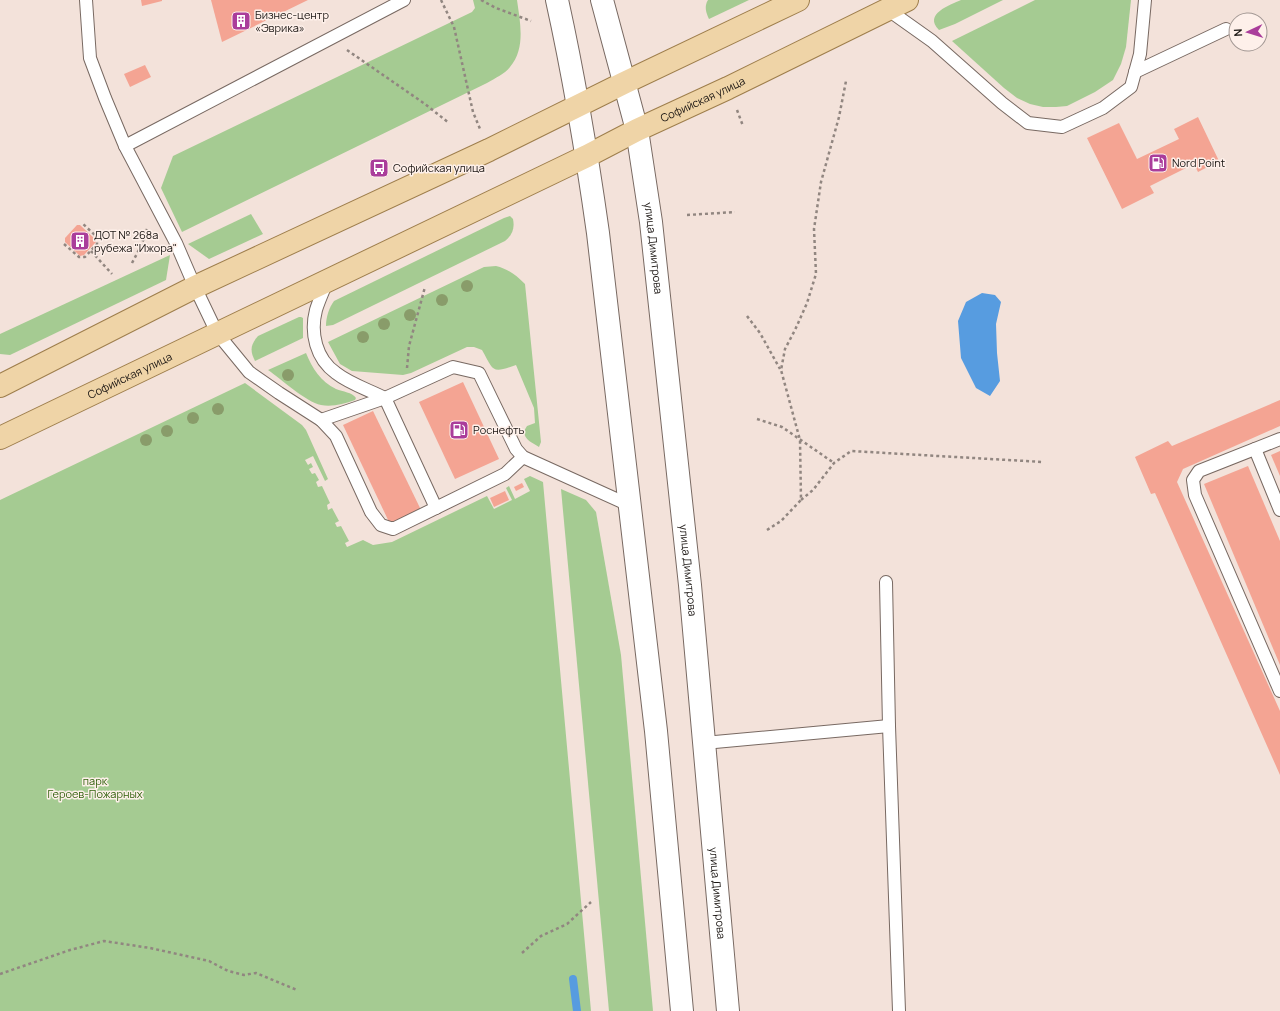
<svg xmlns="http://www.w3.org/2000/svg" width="1280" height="1011" font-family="Manrope,sans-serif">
  <rect width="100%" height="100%" fill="#f3e2da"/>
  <g fill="#a5cb92">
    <path d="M473 0H517C520 22 526 48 510 67 505 74 495 78 487 83L182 232 161 188 173 156 472 12 475 8Z"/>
    <path d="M708 0H749L709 19C706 13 704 6 708 0Z"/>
    <path d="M961 0H1003L955 24 939 30C923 14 950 5 961 0Z"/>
    <path d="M1035 0H1131L1126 47 1121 64 1113 80 1095 92 1067 106 1056 107H1043L1030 104 1017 98 1004 88 952 41Z"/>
    <path d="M251 214 263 234 209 259 188 244Z"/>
    <path d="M510 216 513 219C515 229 512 235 505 241L333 325 326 326C326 317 329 308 334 301L504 218Z"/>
    <path d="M170 255 166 280 10 355 0 354V334Z"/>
    <path d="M496 266C508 269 516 275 525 284L541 442 539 447C533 443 524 440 524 431L527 426 535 423 534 408 516 365C491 374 494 371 482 350L474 347H467L411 373 403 375 352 371 340 364 328 342 484 267Z"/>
    <path d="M299 317H301L303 318V338L255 361C250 351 250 345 258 336Z"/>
    <path d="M306 353C312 368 321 382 336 389 343 392 352 392 356 398L355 400C344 404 332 407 321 405 306 402 281 379 268 370Z"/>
    <path d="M245 383 302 425 306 430 328 479 325 481 313 456 305 460 308 465 311 463 313 467 309 469 312 474 315 473 319 480 316 482 318 487 322 486 330 503 327 505 328 510 332 508 339 521 335 523 337 527 341 526 349 541 345 543 347 547 363 540 373 545 392 542 487 496 494 509 512 500 506 488 509 486 515 499 530 491 524 479 530 476 543 482 591 1011H0V500Z"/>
    <path d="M561 489 586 500 596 512 621 655 653 1011H609Z"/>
  </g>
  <path fill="#579ce0" d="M982 293 995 295 1001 302 996 324 997 353 1000 381 990 396 976 388 961 358 958 321 966 302Z"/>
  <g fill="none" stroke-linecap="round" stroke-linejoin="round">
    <path stroke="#579ce0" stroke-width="8" d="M573 979 577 1011"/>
  </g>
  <g fill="#f4a493">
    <path d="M141 0H162V1L142 6Z"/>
    <path d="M211 0H308L222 42Z"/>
    <path d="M145 65 151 77 130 87 124 74Z"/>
    <path d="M1198 117 1219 161 1198 172 1194 164 1150 186 1154 193 1122 209 1087 138 1119 123 1137 159 1179 139 1174 129Z"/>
    <path d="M77 225H80L96 240V242L84 255 80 256 65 242V238Z"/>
    <path d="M463 382 499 459 455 479 419 402Z"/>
    <path d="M1280 400V426L1183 469 1177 482 1280 711V775L1155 493 1151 494 1135 457 1168 441 1172 446Z"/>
    <path d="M373 411 421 510 390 524 343 425Z"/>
    <path d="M1280 451V476L1271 455Z"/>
    <path d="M1248 466 1280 541V665L1204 484Z"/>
    <path d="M522 483 524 487 516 491 514 487Z"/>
    <path d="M505 491 509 500 494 507 490 498Z"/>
  </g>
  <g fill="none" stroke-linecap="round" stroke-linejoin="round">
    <g stroke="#786962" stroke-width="14">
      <g id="lane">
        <path d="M86 0 90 58 105 98 125 146 176 243 195 287 217 333 249 372 279 393 321 420 336 436 371 512 381 525 393 529 505 474 523 457"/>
        <path d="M886 7 887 9 932 41 1002 103 1028 123 1062 127 1103 108 1131 87 1140 54 1145 0"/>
        <path d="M1135 72 1226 29"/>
        <path d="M125 146 404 0"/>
        <path d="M327 281C324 290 319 300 316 310 310 333 316 359 336 373 350 384 369 390 385 398L436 508"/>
        <path d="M321 420 385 398 453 367 479 373 516 449 523 457 629 505"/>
        <path d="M1280 439 1199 471 1193 480 1195 495 1280 691"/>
        <path d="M1255 449 1280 510"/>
        <path d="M886 582 889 726 899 1011"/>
        <path d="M704 743 889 726"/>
      </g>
    </g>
    <g stroke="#786962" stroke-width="24">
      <g id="secondary">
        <path d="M557 0C574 77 587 155 598 233L656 731 682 1011"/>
        <path id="s1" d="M602 0 637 130 651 222 690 585 728 1011"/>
      </g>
    </g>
    <g stroke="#9e7e4c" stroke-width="24">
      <g id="primary">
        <path d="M0 386 195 287 489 150 624 83 798 0"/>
        <path id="s2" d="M0 438 587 156 637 130 728 88 907 0"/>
      </g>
    </g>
    <g stroke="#918680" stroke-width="2.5" stroke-dasharray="3 3" stroke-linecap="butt">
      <path d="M441 0 454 27 473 112 480 129"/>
      <path d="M481 0 496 8 531 21"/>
      <path d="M347 50 425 104 449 123"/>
      <path d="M737 110 743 126"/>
      <path d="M687 215 735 212"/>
      <path d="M64 244 79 257H85L97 244V237L82 223"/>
      <path d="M91 251 112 274"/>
      <path d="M132 263 141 246 147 229"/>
      <path d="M747 316 760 333 780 369"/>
      <path d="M407 368 409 346 425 287"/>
      <path d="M757 419 782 427 834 463"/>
      <path d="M801 500 813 490 834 463 851 451 1043 462"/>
      <path d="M767 530 781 521 801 500 800 440 781 370 785 349 795 330 807 303 816 274 814 229 821 182 839 117 846 81"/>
      <path d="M522 953 541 936 567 924 591 902"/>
      <path d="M0 974 70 950 104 941 150 948 209 961 228 971 244 975 256 973 297 990"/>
    </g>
    <use href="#lane" stroke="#fff" stroke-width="12"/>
    <use href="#secondary" stroke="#fff" stroke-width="22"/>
    <use href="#primary" stroke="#efd4a7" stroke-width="22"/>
  </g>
  <g fill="#899c6a">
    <circle cx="467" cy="286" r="6"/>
    <circle cx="442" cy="300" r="6"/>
    <circle cx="410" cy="315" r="6"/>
    <circle cx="384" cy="324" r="6"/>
    <circle cx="363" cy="337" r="6"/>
    <circle cx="288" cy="375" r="6"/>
    <circle cx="218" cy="409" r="6"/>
    <circle cx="193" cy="418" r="6"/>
    <circle cx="167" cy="431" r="6"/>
    <circle cx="146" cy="440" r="6"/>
  </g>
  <defs>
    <g id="building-square" transform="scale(1)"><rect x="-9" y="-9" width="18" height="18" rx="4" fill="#aa3d9b" stroke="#fef0ea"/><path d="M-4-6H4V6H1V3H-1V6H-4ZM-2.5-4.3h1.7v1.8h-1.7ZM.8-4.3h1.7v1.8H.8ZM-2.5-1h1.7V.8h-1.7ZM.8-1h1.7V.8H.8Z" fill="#fff"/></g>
    <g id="fuel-square" transform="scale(1)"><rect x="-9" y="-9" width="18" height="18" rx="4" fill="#aa3d9b" stroke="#fef0ea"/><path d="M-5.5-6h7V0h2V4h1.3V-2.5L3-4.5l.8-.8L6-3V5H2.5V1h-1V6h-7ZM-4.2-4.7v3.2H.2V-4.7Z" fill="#fff"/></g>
    <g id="bus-square" transform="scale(1)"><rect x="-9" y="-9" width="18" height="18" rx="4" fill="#aa3d9b" stroke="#fef0ea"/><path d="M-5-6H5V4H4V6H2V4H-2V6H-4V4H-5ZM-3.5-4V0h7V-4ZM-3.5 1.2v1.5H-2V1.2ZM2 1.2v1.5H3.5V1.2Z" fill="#fff"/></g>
  </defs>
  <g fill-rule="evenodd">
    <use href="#building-square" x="241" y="21"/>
    <use href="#fuel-square" x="1158" y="163"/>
    <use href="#bus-square" x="379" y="168"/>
    <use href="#building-square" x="80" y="241"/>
    <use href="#fuel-square" x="459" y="430"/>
  </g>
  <g text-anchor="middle" stroke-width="3" stroke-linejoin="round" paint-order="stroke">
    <g font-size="11" fill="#1a1512" stroke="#fef0ea" text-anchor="start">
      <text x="255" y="19">Бизнес-центр<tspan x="255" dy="13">«Эврика»</tspan></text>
      <text x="1172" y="167">Nord Point</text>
      <text x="393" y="172">Софийская улица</text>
      <text x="94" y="239">ДОТ № 268а<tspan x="94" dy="13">рубежа "Ижора"</tspan></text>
      <text x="473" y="434">Роснефть</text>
    </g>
    <g font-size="11" fill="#1a1512" stroke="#fef0ea">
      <text dy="4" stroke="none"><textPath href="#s2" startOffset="780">Софийская улица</textPath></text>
      <text dy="4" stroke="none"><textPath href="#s1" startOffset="254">улица Димитрова</textPath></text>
      <text dy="4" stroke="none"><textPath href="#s2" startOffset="144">Софийская улица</textPath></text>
      <text dy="4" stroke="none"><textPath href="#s1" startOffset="578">улица Димитрова</textPath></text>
      <text dy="4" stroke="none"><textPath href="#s1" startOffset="902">улица Димитрова</textPath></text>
    </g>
    <g font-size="11" fill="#32620e" stroke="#fef0ea">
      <text x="95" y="785">парк<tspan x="95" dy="13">Героев-Пожарных</tspan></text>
    </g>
  </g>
  <g transform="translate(1248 32) rotate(266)"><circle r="19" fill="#fef0ea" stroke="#a39894"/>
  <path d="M0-3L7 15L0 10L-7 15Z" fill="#aa3d9b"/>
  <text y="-6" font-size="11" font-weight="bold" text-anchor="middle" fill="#1a1512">N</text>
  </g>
</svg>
